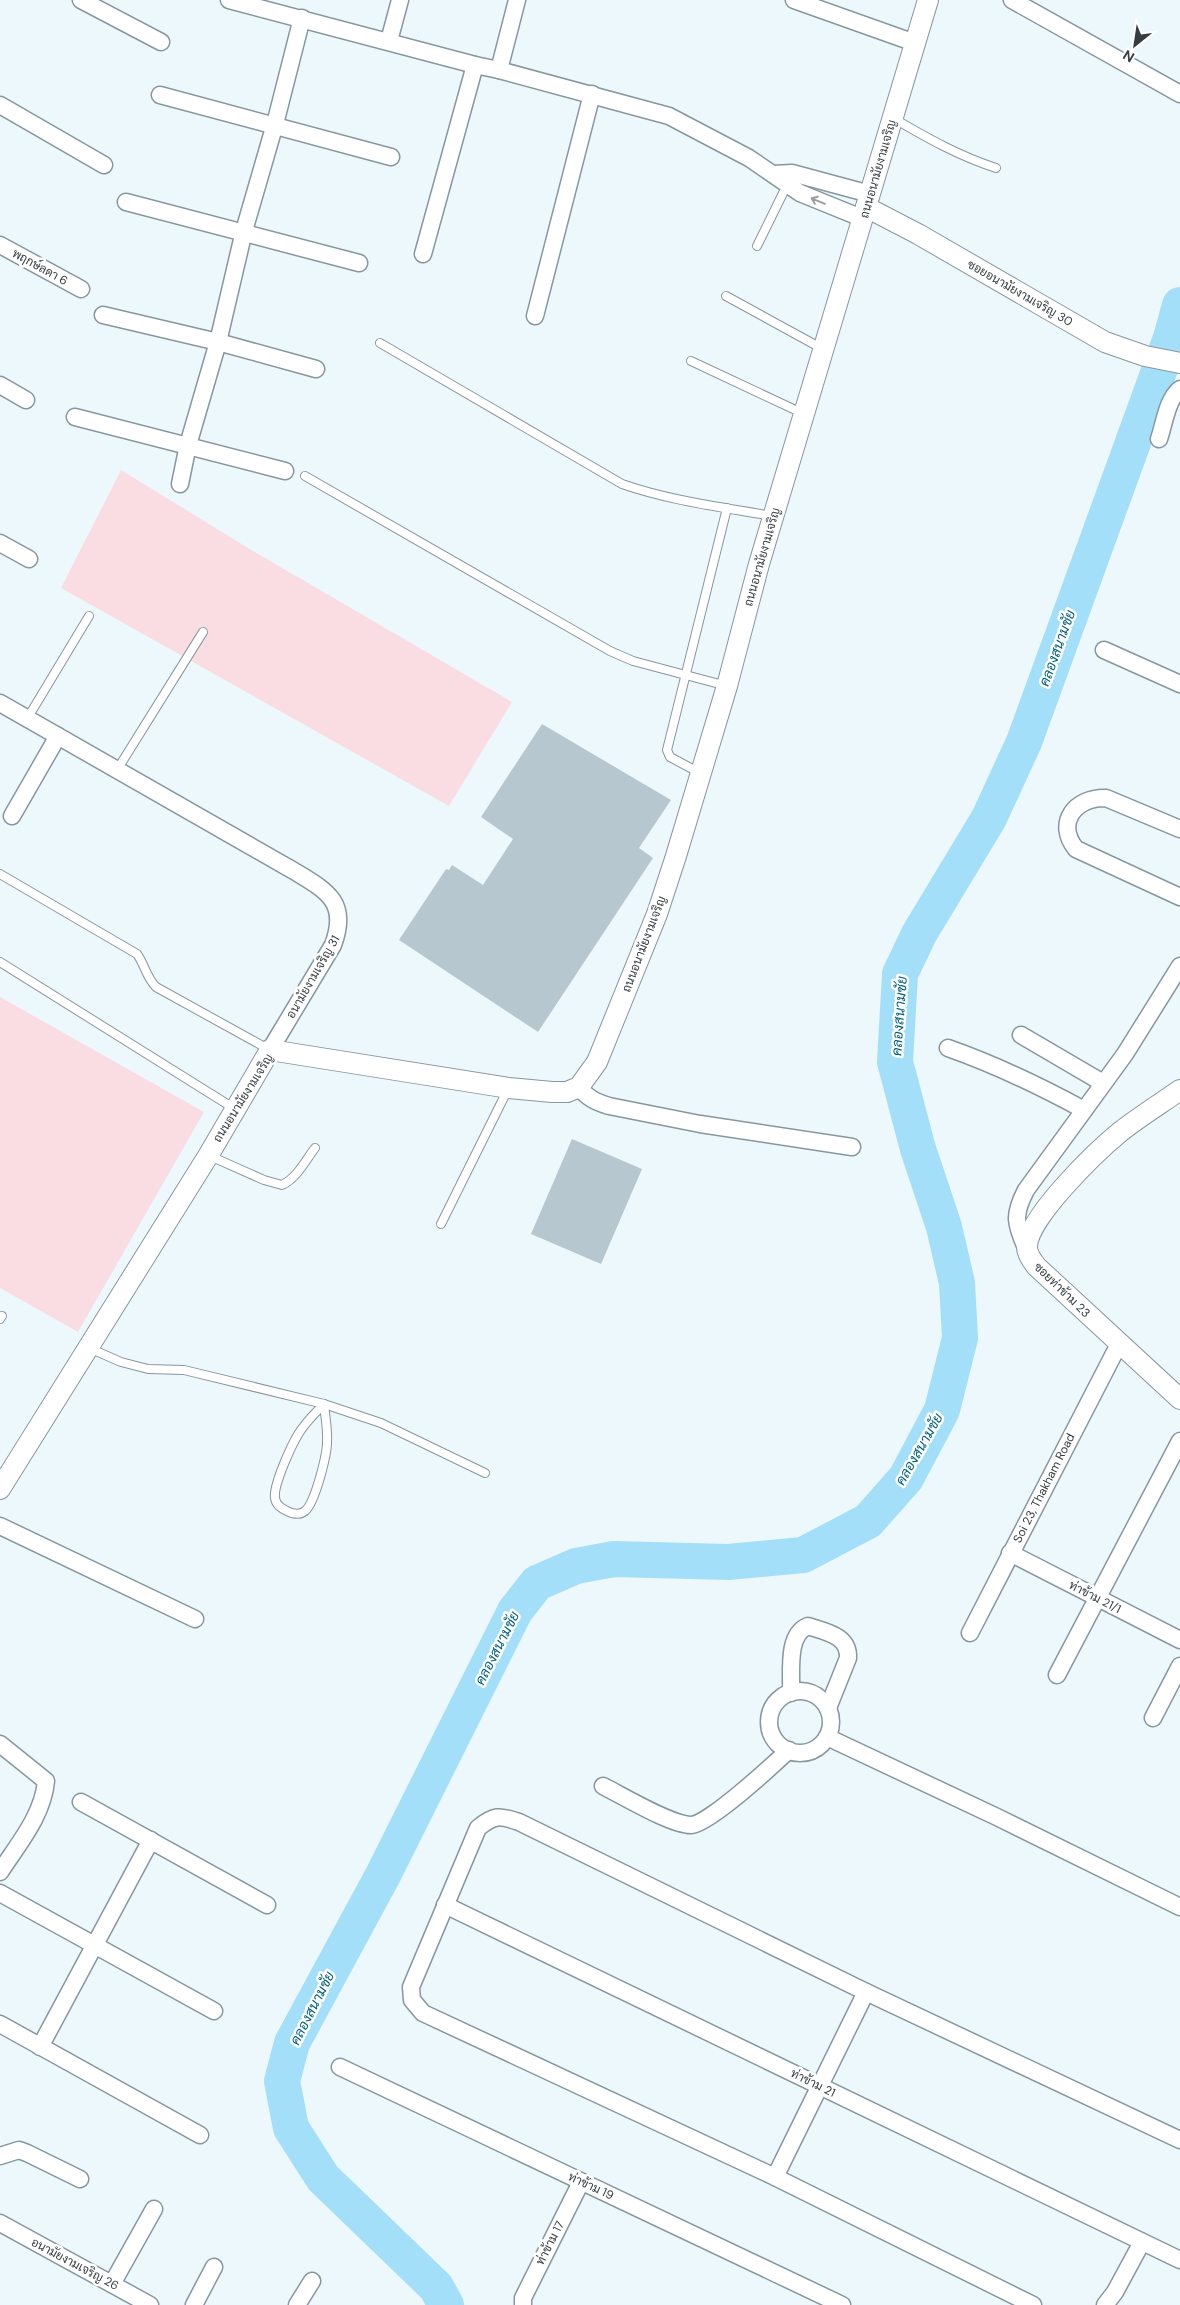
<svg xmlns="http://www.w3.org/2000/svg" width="1180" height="2305" font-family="'DM Sans',Sarabun,sans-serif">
  <rect width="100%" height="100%" fill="#edf8fd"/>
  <g fill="#fadde3">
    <path d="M121 470 253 551 512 702 449 806 61 588Z"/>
    <path d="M0 997 204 1112 78 1332 0 1288Z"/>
  </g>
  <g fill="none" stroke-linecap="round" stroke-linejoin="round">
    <path stroke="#a4dff9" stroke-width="36" d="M446 2305 436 2287 323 2178 291 2128 282 2081 292 2043 383 1875 515 1611 537 1583 576 1566 614 1559 728 1562 803 1555 868 1521 906 1478 942 1410 960 1338 957 1283 944 1227 918 1149 895 1062 900 974 919 934 989 818 1024 742 1171 338 1180 305"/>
  </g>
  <g fill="#b6c7cf">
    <path d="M542 724 671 800 639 848 653 858 538 1032 399 940 446 869 449 870 452 865 483 885 513 839 481 817Z"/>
    <path d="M572 1139 642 1169 601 1264 531 1234Z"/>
  </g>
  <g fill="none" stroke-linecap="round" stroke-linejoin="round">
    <g stroke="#87979f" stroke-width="10">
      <g id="service">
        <path d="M893 118C927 138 959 156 996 168"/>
        <path d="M757 246 787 185"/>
        <path d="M726 296 821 348"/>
        <path d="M380 343 622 484C671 501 721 507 772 516"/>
        <path d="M691 361 804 414"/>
        <path d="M305 476 610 651 633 661 727 686"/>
        <path d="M27 719 89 616"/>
        <path d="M117 770 203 632"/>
        <path d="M700 773 670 757 667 750 727 508"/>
        <path d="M0 874 137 954C145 965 146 977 156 987L270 1050"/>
        <path d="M0 962 235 1109"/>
        <path d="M210 1156 264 1180 282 1185C297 1178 305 1161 315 1148"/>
        <path d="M441 1224 508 1089"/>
        <path d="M0 1319 2 1316"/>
        <path d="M89 1348 121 1362 148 1369 184 1370 324 1404 381 1423 485 1473"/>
        <path d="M324 1404C325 1416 328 1430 327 1442 327 1455 315 1503 305 1511 300 1515 293 1514 287 1511 281 1508 276 1505 275 1498 273 1485 292 1444 299 1433 305 1423 315 1413 324 1404Z"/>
      </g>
    </g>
    <g stroke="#87979f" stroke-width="19">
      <g id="minor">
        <path d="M81 0 161 42"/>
        <path d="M229 0 475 65 499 70 669 116 749 158 800 193 864 219"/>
        <path d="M794 0 915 43"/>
        <path d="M1012 0 1180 94"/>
        <path d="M389 41 400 0"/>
        <path d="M499 70 517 0"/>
        <path d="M160 95 391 157"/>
        <path d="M0 105 104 165"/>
        <path d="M773 174 792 173 870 194"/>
        <path d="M126 202 359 263"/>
        <path d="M0 245 81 289"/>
        <path d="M423 254 475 65"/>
        <path d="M103 315 218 342 316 369"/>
        <path d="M535 316 592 94"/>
        <path d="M0 385 26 400"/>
        <path d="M75 417 285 471"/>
        <path d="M1159 439C1164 425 1167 399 1180 389"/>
        <path d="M180 484 188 445 218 342 244 231 275 124 302 18"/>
        <path d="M0 543 29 559"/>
        <path d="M1104 650 1180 684"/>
        <path d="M0 703 294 871C327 891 349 902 333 945L270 1050"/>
        <path d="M12 816 58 736"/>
        <path d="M1180 829 1106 798C1075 797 1055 823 1076 849L1180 897"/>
        <path d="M1021 1035 1103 1083"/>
        <path d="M948 1048C996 1065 1040 1086 1084 1110"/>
        <path d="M579 1087C587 1098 596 1102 609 1106L700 1124 852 1147"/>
        <path d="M1026 1248C1015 1223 1013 1215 1026 1190L1125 1054 1180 966"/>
        <path d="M0 1526 195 1619"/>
        <path d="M1010 1553 1180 1640"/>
        <path d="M970 1633 1119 1344"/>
        <path d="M1057 1675 1180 1441"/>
        <circle cx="800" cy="1722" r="31"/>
        <path d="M791 1693C792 1672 786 1635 808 1626 825 1632 849 1635 848 1658L828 1708"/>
        <path d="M1153 1718 1180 1666"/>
        <path d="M827 1737 997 1817 1180 1907"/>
        <path d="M0 1744 46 1781C43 1815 19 1843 0 1872"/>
        <path d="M603 1786C623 1796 671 1825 691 1825 708 1825 774 1764 789 1750"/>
        <path d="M81 1802 267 1905"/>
        <path d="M0 1893 214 2011"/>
        <path d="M445 1905 1180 2260"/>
        <path d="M0 2024 200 2135"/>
        <path d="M40 2047 151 1840"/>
        <path d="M340 2067 842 2305"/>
        <path d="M0 2156 19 2150 27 2153 80 2179"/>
        <path d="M775 2177 866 1992"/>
        <path d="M0 2223 150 2305"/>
        <path d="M112 2284 154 2209"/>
        <path d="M194 2305 214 2267"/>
        <path d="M297 2305 312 2281"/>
        <path d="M523 2305V2298L581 2182"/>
        <path d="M1033 2305 775 2177 423 2013 412 2000 411 1987 478 1828C494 1815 499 1815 519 1822L866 1992 1180 2140"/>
        <path d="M1105 2305 1115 2292 1142 2242"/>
      </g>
    </g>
    <g stroke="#87979f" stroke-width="22">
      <g id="tertiary">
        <path d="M866 207 918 234 1105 342 1145 356 1180 363"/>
        <path d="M1180 1090C1160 1104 1139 1117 1120 1132 1097 1151 1027 1218 1027 1247 1027 1254 1032 1261 1037 1267L1180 1399"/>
        <path d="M0 1489 208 1156 270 1050 509 1088 552 1092H567L579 1087 597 1062 657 914 676 856 727 686 759 564 928 0"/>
      </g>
    </g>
    <use href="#service" stroke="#fff" stroke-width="8"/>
    <use href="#minor" stroke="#fff" stroke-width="16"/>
    <use href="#tertiary" stroke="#fff" stroke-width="20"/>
  </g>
  <defs><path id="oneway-shaft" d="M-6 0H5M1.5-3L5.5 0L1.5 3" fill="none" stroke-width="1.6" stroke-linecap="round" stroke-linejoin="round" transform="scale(1.25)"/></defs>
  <use stroke="#9a9ea0" href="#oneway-shaft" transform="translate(818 201) rotate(-157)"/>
  <g text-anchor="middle" stroke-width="5" stroke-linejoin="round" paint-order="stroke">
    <g font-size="12" fill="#363d40" stroke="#fff">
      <text transform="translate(878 169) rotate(-74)" y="4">ถนนอนามัยงามเจริญ</text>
      <text transform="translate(40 267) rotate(29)" y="4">พฤกษ์ลดา 6</text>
      <text transform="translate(1020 293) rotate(30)" y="4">ซอยอนามัยงามเจริญ 30</text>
      <text transform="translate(762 557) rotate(-74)" y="4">ถนนอนามัยงามเจริญ</text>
      <text transform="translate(644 944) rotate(-69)" y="4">ถนนอนามัยงามเจริญ</text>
      <text transform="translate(313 977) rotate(-60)" y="4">อนามัยงามเจริญ 31</text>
      <text transform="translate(243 1098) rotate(-58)" y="4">ถนนอนามัยงามเจริญ</text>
      <text transform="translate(1062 1290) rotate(44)" y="4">ซอยท่าข้าม 23</text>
      <text transform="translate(1044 1488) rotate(-63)" y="4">Soi 23, Thakham Road</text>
      <text transform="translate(1095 1597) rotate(27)" y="4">ท่าข้าม 21/1</text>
      <text transform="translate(813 2083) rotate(26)" y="4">ท่าข้าม 21</text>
      <text transform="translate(591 2186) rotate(25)" y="4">ท่าข้าม 19</text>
      <text transform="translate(550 2243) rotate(-63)" y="4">ท่าข้าม 17</text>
      <text transform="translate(75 2264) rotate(28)" y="4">อนามัยงามเจริญ 26</text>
    </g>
    <g font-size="14" font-style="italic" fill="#005f7c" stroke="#fff">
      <text transform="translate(1057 648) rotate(-70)" y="5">คลองสนามชัย</text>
      <text transform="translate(899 1016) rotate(-86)" y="5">คลองสนามชัย</text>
      <text transform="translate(919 1449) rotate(-60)" y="5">คลองสนามชัย</text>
      <text transform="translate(497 1648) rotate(-63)" y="5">คลองสนามชัย</text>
      <text transform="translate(312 2008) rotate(-63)" y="5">คลองสนามชัย</text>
    </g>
  </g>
  <g transform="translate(1135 45) rotate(210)" stroke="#ffffff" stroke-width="4" paint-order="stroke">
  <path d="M0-4L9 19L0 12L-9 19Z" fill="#363d40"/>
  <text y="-8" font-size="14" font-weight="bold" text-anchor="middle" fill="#363d40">N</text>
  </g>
</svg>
